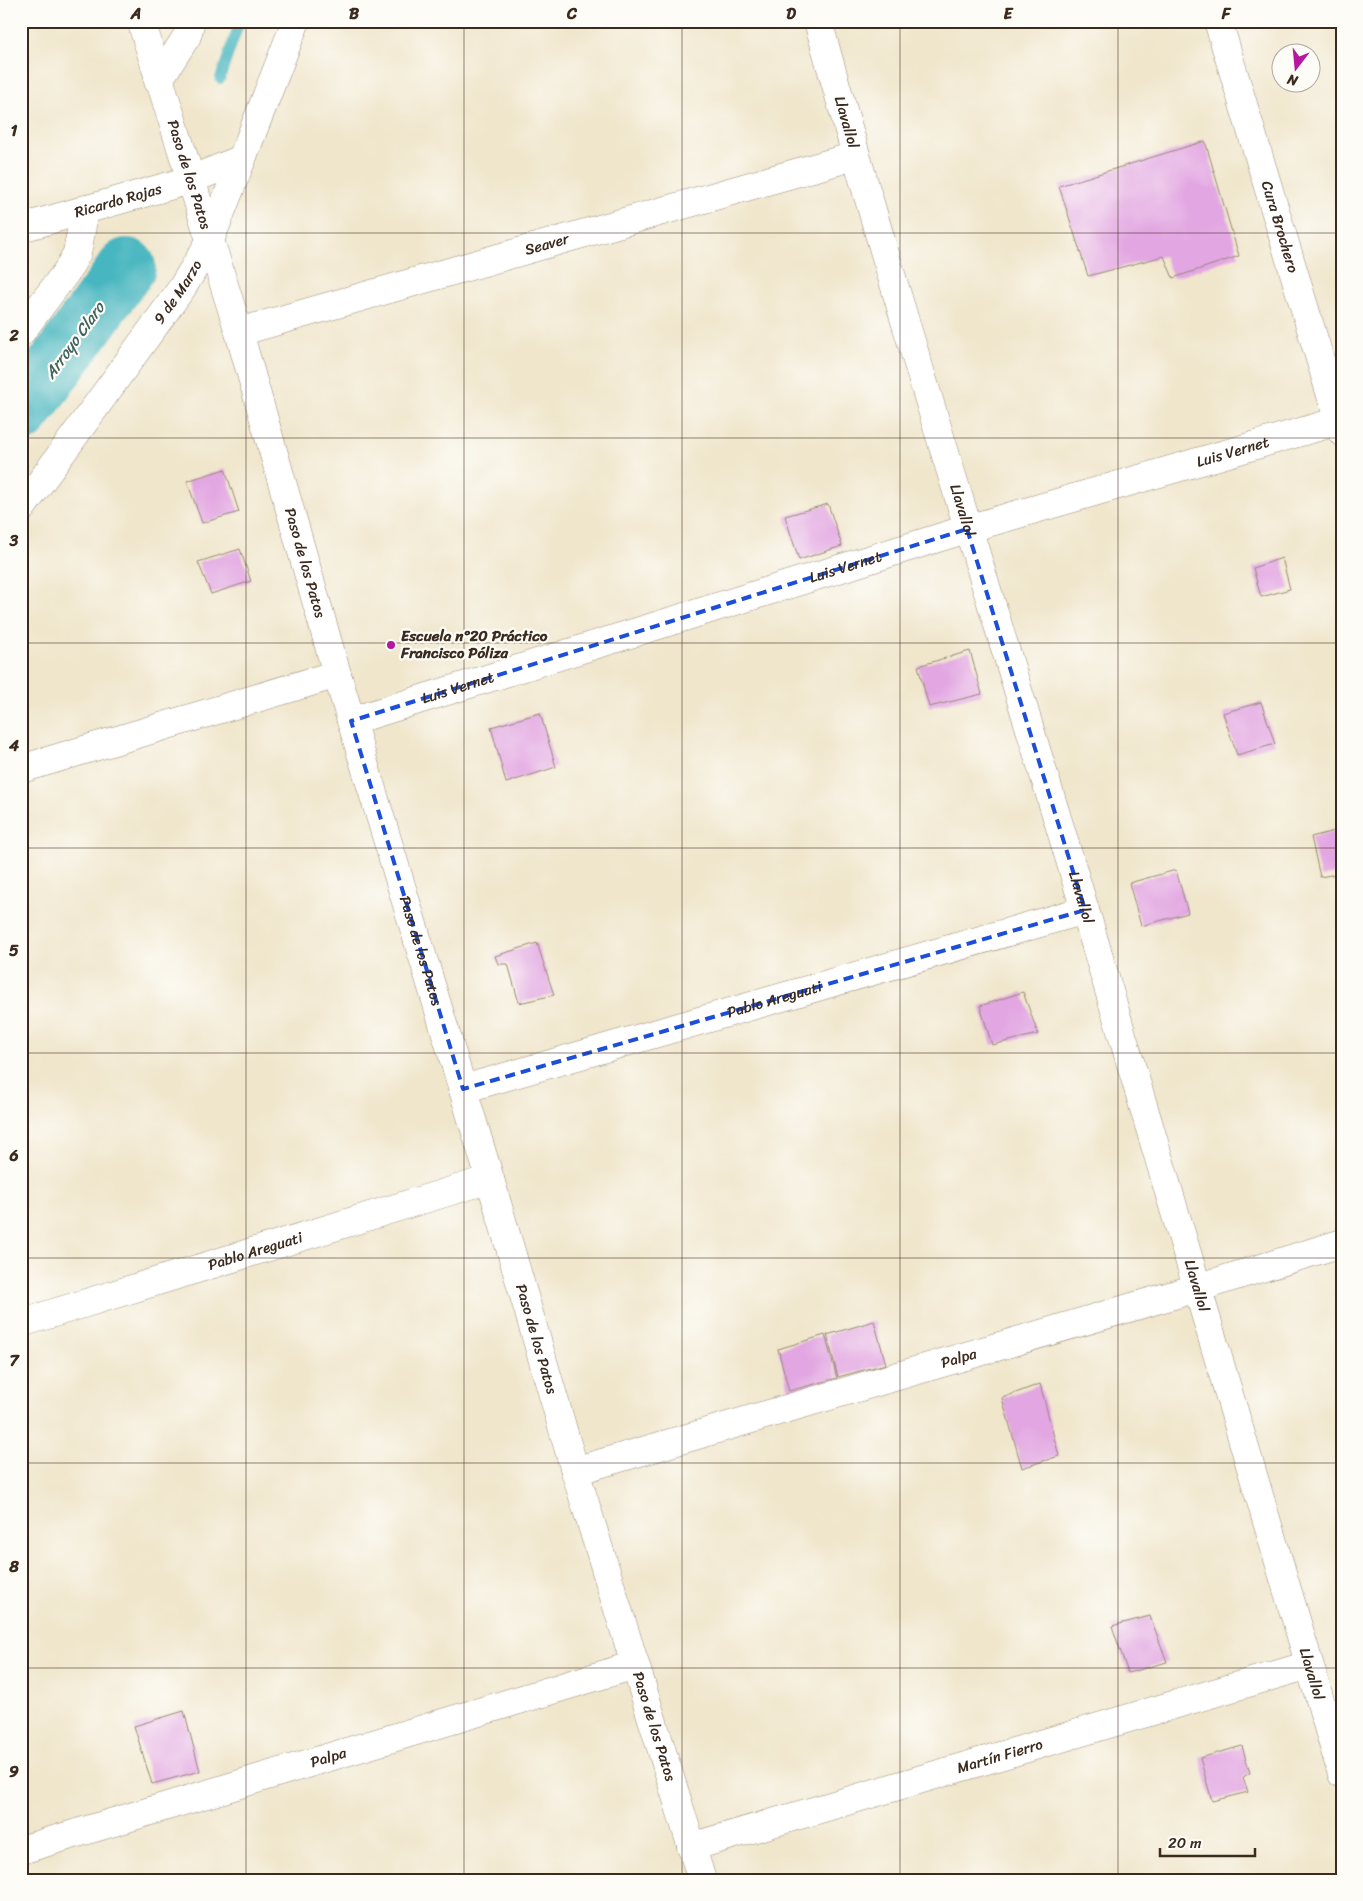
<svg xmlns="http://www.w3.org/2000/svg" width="1363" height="1901" font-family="Sriracha,sans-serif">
  <rect width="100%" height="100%" fill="#fdfcf7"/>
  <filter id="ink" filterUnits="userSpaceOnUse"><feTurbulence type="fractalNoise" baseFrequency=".02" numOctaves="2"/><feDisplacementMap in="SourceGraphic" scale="10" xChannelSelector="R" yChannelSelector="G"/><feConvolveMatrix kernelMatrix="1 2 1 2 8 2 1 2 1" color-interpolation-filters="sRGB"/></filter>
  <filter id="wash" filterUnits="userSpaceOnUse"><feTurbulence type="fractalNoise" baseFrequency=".0096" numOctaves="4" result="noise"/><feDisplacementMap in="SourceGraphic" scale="20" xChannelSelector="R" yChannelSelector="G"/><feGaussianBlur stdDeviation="1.12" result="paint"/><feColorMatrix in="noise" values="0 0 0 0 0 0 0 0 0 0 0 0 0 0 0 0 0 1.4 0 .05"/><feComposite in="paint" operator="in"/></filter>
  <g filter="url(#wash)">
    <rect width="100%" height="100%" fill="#f0e6cc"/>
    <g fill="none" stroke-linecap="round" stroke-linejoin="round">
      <path stroke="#47b6c0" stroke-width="10" d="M220 79 240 21"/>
      <path stroke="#47b6c0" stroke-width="58" d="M21 414 127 267"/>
    </g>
    <g id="blocks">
      <g fill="#e2a6e2">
        <path d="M1205 141 1239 256 1173 278 1164 256 1088 276 1059 186Z"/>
        <path d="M225 469 239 512 202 523 187 481Z"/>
        <path d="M828 504 842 546 799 560 785 516Z"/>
        <path d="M240 549 251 581 211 594 198 562Z"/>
        <path d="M1282 558 1290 589 1261 597 1253 568Z"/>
        <path d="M970 651 982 694 929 707 918 666Z"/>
        <path d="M1261 702 1275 744 1237 755 1223 713Z"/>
        <path d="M540 713 556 767 506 783 491 727Z"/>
        <path d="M1342 829V873L1320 877 1311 837Z"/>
        <path d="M1176 870 1188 913 1141 926 1129 883Z"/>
        <path d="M537 943 554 995 519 1003 508 964H498L495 956Z"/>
        <path d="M1023 992 1038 1034 992 1045 980 1006Z"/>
        <path d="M874 1321 886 1364 838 1377 827 1335Z"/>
        <path d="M825 1335 837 1378 789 1391 778 1349Z"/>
        <path d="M1040 1384 1059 1456 1022 1468 1002 1398Z"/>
        <path d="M1150 1616 1167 1662 1128 1673 1112 1626Z"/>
        <path d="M184 1711 200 1771 152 1784 134 1726Z"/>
        <path d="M1242 1746 1250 1773 1243 1777 1248 1792 1212 1801 1200 1758Z"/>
      </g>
    </g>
  </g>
  <g filter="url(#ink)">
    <use href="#blocks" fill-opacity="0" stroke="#968875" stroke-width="1"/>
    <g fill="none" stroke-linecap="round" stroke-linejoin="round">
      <g stroke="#968875" stroke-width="29">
        <g id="street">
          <path id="s1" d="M141 21 239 332 337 674 490 1179 575 1471 702 1880"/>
          <path id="s2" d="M818 21C901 320 996 614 1085 910 1172 1198 1255 1486 1342 1774"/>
          <path d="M158 81 187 36 191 21"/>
          <path id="s3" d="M21 228 190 180 242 159"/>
          <path d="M21 332 67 271 77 253 85 209"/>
          <path id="s4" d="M239 332 855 156"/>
          <path id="s5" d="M21 509 182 288 209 243 296 21"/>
          <path id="s6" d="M351 721 967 529 1342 420"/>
          <path d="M21 769 337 674"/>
          <path id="s7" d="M463 1089 1085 910"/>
          <path id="s8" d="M21 1323 490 1179"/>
          <path id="s9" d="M575 1471 1197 1288 1342 1243"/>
          <path id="s10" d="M691 1847 1309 1665"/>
          <path id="s11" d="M21 1850 635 1665"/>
        </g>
      </g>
      <g stroke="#968875" stroke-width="29">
        <g id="secondary">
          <path id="s12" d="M1218 21 1342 432"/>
        </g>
      </g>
      <use href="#street" stroke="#fff" stroke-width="28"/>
      <use href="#secondary" stroke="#fff" stroke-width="28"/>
    </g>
  </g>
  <path fill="none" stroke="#1d4ed8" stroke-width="4" stroke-dasharray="10 6" stroke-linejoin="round" d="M967 529 1085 910 463 1089 351 721Z"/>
  <path fill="none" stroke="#3b2a1e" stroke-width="1" stroke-opacity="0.55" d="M246 21V1880M464 21V1880M682 21V1880M900 21V1880M1118 21V1880M21 233H1342M21 438H1342M21 643H1342M21 848H1342M21 1053H1342M21 1258H1342M21 1463H1342M21 1668H1342"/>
  <circle fill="#b5179e" stroke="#fdfcf7" stroke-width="2" cx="391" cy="645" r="5"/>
  <g text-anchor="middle" stroke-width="4.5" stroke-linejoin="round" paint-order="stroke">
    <g font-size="15" fill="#3b2a1e" stroke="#fdfcf7">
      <text dy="5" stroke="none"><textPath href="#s2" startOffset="105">Llavallol</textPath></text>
      <text dy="5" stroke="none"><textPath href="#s1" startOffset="161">Paso de los Patos</textPath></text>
      <text dy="5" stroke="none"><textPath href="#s3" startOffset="101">Ricardo Rojas</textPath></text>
      <text dy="5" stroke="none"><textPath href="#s12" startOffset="215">Cura Brochero</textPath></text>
      <text dy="5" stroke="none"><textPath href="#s4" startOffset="320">Seaver</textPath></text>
      <text dy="5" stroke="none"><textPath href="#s5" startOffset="268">9 de Marzo</textPath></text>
      <text dy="5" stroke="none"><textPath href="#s6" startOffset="922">Luis Vernet</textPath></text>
      <text dy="5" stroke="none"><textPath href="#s2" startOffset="510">Llavallol</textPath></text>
      <text dy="5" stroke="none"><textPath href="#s1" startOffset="566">Paso de los Patos</textPath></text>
      <text dy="5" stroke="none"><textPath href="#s6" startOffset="518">Luis Vernet</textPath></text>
      <text dy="5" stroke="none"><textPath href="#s6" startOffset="112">Luis Vernet</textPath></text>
      <text dy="5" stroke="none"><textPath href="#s2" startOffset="915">Llavallol</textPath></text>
      <text dy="5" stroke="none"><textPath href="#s1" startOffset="971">Paso de los Patos</textPath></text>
      <text dy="5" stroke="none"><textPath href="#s7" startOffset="324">Pablo Areguati</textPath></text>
      <text dy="5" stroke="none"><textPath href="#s8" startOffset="245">Pablo Areguati</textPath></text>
      <text dy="5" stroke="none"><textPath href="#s2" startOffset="1320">Llavallol</textPath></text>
      <text dy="5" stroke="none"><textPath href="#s1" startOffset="1376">Paso de los Patos</textPath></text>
      <text dy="5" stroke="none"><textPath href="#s9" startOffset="400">Palpa</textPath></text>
      <text dy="5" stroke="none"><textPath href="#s2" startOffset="1725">Llavallol</textPath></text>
      <text dy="5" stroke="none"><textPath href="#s1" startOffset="1781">Paso de los Patos</textPath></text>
      <text dy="5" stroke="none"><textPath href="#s10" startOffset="322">Martín Fierro</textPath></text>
      <text dy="5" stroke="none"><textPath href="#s11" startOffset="321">Palpa</textPath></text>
    </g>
    <g font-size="15" font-weight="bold" fill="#3b2a1e" stroke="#fdfcf7" text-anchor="start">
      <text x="401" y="641">Escuela n°20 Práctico<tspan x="401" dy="17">Francisco Póliza</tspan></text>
    </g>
    <g font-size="16" font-style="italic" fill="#40625f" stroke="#fdfcf7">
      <text transform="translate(74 340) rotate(-54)" y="6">Arroyo Claro</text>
    </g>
  </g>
  <rect width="1363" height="1901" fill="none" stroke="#fdfcf7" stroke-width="55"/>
  <g transform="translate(1296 68) rotate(196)"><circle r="24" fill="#fdfcf7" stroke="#afa8a0"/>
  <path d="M0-4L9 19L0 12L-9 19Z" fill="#b5179e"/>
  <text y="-8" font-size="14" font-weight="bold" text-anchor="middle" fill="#3b2a1e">N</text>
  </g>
  <path d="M1160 1848v8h95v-8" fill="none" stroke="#3b2a1e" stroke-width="2.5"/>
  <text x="1168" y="1848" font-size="15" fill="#3b2a1e" stroke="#fdfcf7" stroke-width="4" paint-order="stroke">20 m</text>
  <rect x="28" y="28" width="1308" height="1846" fill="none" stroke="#3b2a1e" stroke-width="2"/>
  <g font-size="16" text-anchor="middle" font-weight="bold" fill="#3b2a1e">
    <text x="136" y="19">A</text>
    <text x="354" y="19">B</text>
    <text x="572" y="19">C</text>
    <text x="791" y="19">D</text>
    <text x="1008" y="19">E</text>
    <text x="1226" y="19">F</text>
    <text x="14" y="136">1</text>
    <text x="14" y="341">2</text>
    <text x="14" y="546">3</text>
    <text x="14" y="751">4</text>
    <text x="14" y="956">5</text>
    <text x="14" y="1161">6</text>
    <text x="14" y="1366">7</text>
    <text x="14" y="1572">8</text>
    <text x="14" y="1777">9</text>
  </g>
</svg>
